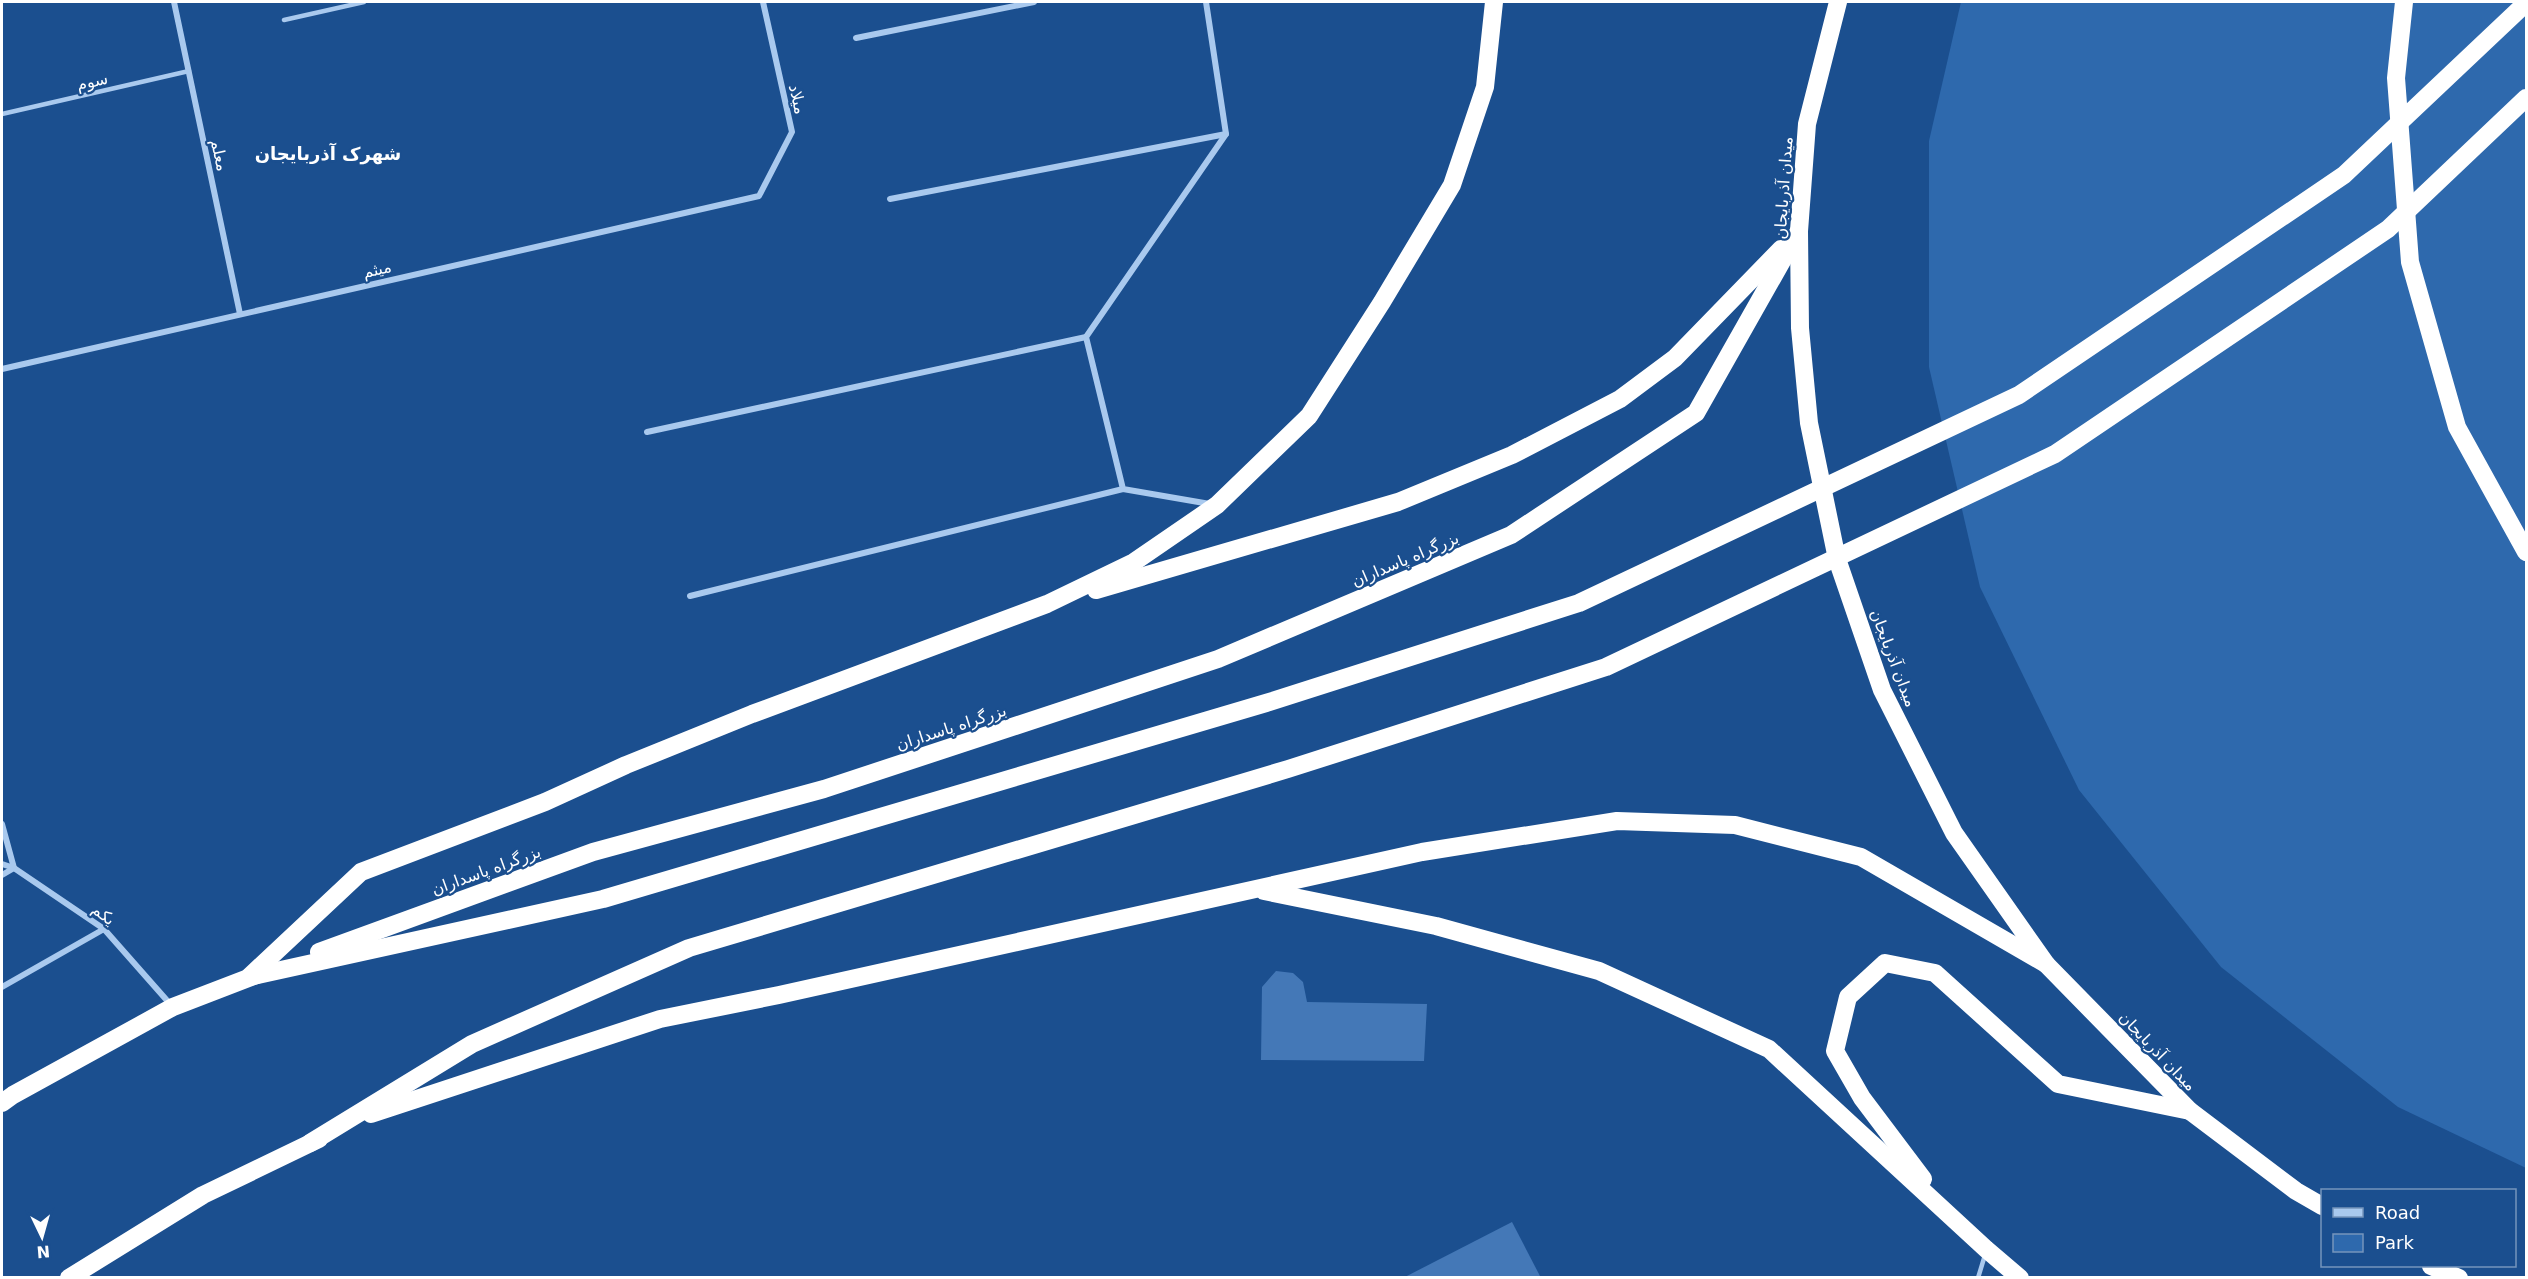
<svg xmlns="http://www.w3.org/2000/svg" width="2528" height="1279" font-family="'DejaVu Sans',Cairo,sans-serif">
  <rect width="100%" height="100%" fill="#1b4f8f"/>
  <path fill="#2e69ad" d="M1961 2H2526V1168L2398 1107 2221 967 2079 790 1980 587 1929 367V141Z"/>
  <g fill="#4478b7">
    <path d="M1276 971 1293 973 1303 982 1307 1002 1427 1004 1424 1061 1261 1060 1262 987Z"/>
    <path d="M1512 1222 1541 1278H1403Z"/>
  </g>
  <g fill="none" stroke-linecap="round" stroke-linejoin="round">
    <g stroke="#a9c9ee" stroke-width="4.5">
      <path d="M284 20 364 2"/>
      <path d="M2 114 189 71"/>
      <path d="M1978 1278 1985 1255"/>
    </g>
    <g stroke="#a9c9ee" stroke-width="6">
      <path d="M174 2 240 314"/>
      <path d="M1206 2 1226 134 1086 337 1123 489 1210 504"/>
      <path d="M856 38 1034 2"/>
      <path d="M890 199 1226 134"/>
      <path d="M2 369 759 196 792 132 763 2"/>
      <path d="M647 432 1086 337"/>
      <path d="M690 596 1123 489"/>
      <path d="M2 824 14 868 2 875"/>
      <path d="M2 864 14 868 104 929 171 1005"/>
      <path d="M2 987 104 929"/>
    </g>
    <g stroke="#fff" stroke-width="18">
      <path d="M1838 2 1807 124 1799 231 1800 328 1809 423 1837 559 1882 690 1954 833 2046 964 2190 1111 2296 1191 2322 1206"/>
      <path d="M2404 2 2396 78 2410 262 2457 427 2526 552"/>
      <path d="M1096 590 1398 502 1512 455 1620 399 1675 358 1781 249"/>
      <path d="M1264 891 1436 926 1599 971 1769 1049 1986 1249 2020 1278"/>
      <path d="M319 952 593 852 824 789 1218 659 1511 535 1696 413 1799 231"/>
      <path d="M250 976 361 872 545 802 626 765 752 714 1047 604 1134 562 1217 505 1309 416 1382 302 1452 185 1485 87 1494 2"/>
      <path d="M249 977 603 899 1266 703 1579 603 2019 395 2344 175 2526 3"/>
      <path d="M2 1103 13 1095 173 1007 259 974"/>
      <path d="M371 1114 660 1019 779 995 1422 852 1617 821 1735 825 1861 857 2046 964"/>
      <path d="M310 1143 472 1044 689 948 1288 769 1606 667 2055 454 2388 229 2526 98"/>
      <path d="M1923 1179 1862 1098 1835 1051 1848 997 1885 963 1935 973 2058 1084 2190 1111"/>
      <path d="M2431 1266 2459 1278"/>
      <path d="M69 1278 203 1195 319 1139"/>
    </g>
  </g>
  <g text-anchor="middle" stroke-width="4.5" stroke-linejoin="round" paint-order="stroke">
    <g font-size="16" fill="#fff" stroke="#1b4f8f">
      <text transform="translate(92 81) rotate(-13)" y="6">سوم</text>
      <text transform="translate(798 99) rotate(77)" y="6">میلاد</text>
      <text transform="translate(220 155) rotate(78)" y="6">معلم</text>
      <text transform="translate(1783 188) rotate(-86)" y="6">میدان آذربایجان</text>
      <text transform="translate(377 269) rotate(-13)" y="6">میثم</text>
      <text transform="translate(1405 559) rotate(-23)" y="6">بزرگراه پاسداران</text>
      <text transform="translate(1894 658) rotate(69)" y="6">میدان آذربایجان</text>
      <text transform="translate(951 727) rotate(-18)" y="6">بزرگراه پاسداران</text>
      <text transform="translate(486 870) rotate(-20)" y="6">بزرگراه پاسداران</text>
      <text transform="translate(104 914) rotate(38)" y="6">یکم</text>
      <text transform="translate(2158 1051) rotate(46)" y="6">میدان آذربایجان</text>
    </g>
    <g font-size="18" font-weight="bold" fill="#fff" stroke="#1b4f8f">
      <text x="328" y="160">شهرک آذربایجان</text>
    </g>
  </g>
  <rect width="2528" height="1279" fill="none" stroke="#ffffff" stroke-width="6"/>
  <rect x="2321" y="1189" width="195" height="78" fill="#1b4f8f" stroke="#7695bc" stroke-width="1.5"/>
  <rect x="2333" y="1208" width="30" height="9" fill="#a9c9ee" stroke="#7695bc" stroke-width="1.5"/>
  <text x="2375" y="1219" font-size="18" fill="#ffffff">Road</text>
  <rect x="2333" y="1234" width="30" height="18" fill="#2e69ad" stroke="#7695bc" stroke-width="1.5"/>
  <text x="2375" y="1249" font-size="18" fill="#ffffff">Park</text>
  <g transform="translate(42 1237) rotate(175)" stroke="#1b4f8f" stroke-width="4.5" paint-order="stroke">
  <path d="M0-4.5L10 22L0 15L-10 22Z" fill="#ffffff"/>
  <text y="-9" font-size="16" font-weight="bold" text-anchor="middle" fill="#ffffff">N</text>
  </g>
</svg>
